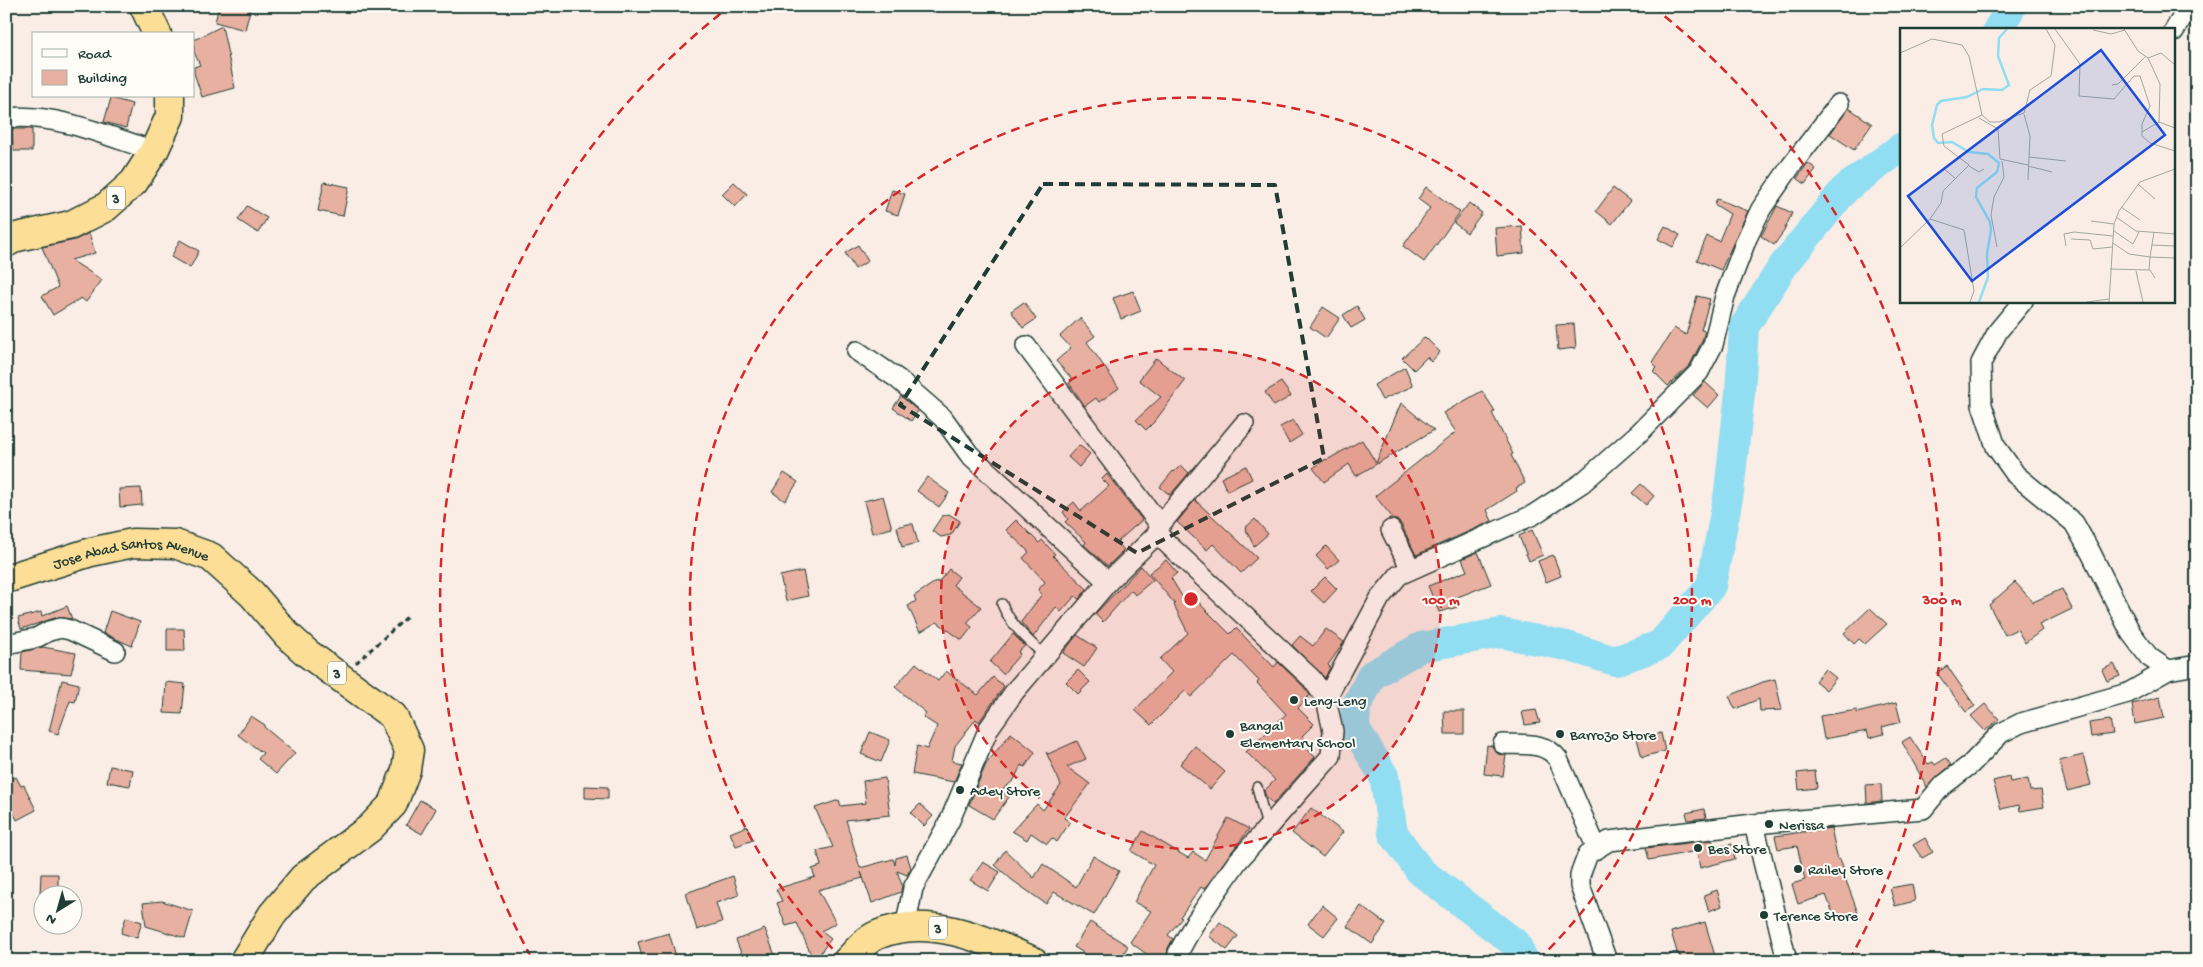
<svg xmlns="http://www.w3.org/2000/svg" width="2203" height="967" font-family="'Gochi Hand',sans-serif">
  <rect width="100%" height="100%" fill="#f9ede6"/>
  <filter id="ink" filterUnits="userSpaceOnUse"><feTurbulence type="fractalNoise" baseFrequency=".02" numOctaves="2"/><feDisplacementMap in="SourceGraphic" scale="10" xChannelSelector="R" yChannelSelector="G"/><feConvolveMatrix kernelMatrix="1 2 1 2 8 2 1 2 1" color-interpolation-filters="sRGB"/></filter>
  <g filter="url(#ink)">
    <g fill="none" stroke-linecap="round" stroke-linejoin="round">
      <g stroke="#91ddf1" stroke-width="30">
        <path d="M1998 29 2012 6"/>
        <path d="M1524 961 1516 944 1420 871 1393 833 1384 776 1355 728 1356 707 1372 675 1421 647 1501 633 1567 646 1615 661 1660 645 1711 586 1729 492 1740 393 1744 327 1783 266 1845 189 1902 147"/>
      </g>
    </g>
    <g fill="#e8b0a0" stroke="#1f3d34">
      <path d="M219 6H251L245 30 215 22Z"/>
      <path d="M222 26 235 88 202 97 194 73V67L200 65 194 52V40Z"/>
      <path d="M111 98 132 104 126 128 104 122Z"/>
      <path d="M1849 108 1872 124 1854 150 1830 134Z"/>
      <path d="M12 129H32V151H13Z"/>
      <path d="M1808 163 1816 169 1805 184 1797 178Z"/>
      <path d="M324 182 349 187 343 216 318 211Z"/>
      <path d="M734 182 747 194 735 207 722 194Z"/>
      <path d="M1426 187 1460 212 1424 262 1403 246 1430 208 1418 199Z"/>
      <path d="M1613 188 1630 201 1612 224 1596 211Z"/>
      <path d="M892 190 905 194 898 215 885 211Z"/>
      <path d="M1717 199 1748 211 1721 270 1697 260 1707 236 1719 241 1730 214 1714 204Z"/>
      <path d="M1469 203 1482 213 1467 233 1454 223Z"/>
      <path d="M247 206 267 218 258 233 238 220Z"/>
      <path d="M1777 206 1792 213 1784 231 1774 245 1761 236Z"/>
      <path d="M1522 226 1524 253 1497 256 1495 228Z"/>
      <path d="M1665 226 1680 235 1673 247 1658 239Z"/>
      <path d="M89 233 95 253 71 260 102 280 86 302 81 298 53 315 42 296 58 287 42 247 75 240Z"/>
      <path d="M180 240 199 251 190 268 171 257Z"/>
      <path d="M858 245 868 261 855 269 845 253Z"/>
      <path d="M1133 291 1141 311 1121 319 1113 298Z"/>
      <path d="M1697 296 1710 299 1701 330 1705 331 1702 341 1690 365 1668 386 1653 371 1657 367 1652 362 1674 328 1686 335Z"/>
      <path d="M1024 302 1036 319 1023 328 1011 311Z"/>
      <path d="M1357 306 1365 320 1351 328 1343 315Z"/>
      <path d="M1323 307 1340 318 1326 338 1310 327Z"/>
      <path d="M1080 318 1095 336 1087 342 1119 388 1099 402 1096 398 1085 406 1069 383 1073 380 1056 361 1071 348 1060 336Z"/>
      <path d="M1574 324 1576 348 1558 350 1556 325Z"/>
      <path d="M1425 337 1440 352 1431 362 1427 357 1414 370 1402 358Z"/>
      <path d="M1156 358 1185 381 1155 421 1146 430 1136 420 1161 397 1139 380Z"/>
      <path d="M1405 367 1413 386 1382 400 1374 385Z"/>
      <path d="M1281 382 1291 396 1274 406 1265 392Z"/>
      <path d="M1705 382 1719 395 1708 408 1693 395Z"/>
      <path d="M1482 391 1495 411 1492 413 1513 454 1511 455 1525 483 1516 488 1517 491 1487 510 1492 521 1416 555 1401 524 1397 520 1388 519 1392 517 1375 496 1456 432 1443 413Z"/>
      <path d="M901 396 918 411 911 421 893 408Z"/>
      <path d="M1401 403 1434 430 1356 476 1349 464 1324 482 1313 468 1326 459 1327 460 1362 440 1376 463Z"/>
      <path d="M1293 420 1302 435 1289 443 1280 427Z"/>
      <path d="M1079 445 1090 454 1079 467 1068 457Z"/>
      <path d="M1181 465 1189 473 1170 495 1160 487 1173 471 1174 472Z"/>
      <path d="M1246 466 1252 479 1227 491 1221 478Z"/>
      <path d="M784 473 798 482 785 501 772 492Z"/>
      <path d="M1107 474 1142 520 1117 542 1124 550 1108 566 1084 545 1086 542 1065 522 1068 519 1063 512 1074 502 1081 511 1109 486 1102 479Z"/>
      <path d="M927 477 949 493 939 507 917 491Z"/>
      <path d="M1641 484 1654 496 1646 505 1632 493Z"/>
      <path d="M141 488 142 505 120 507 119 489Z"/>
      <path d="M883 496 892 528 872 533 864 501Z"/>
      <path d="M1195 500 1257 558 1241 573 1213 544 1207 550 1177 522Z"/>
      <path d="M949 514 960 521 951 535 941 537 932 531 942 516Z"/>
      <path d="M1255 519 1268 534 1254 546 1245 528Z"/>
      <path d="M1016 520 1039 543 1042 540 1055 554 1053 556 1087 589 1079 599 1075 596 1061 612 1056 607 1033 637 1021 622 1042 594 1038 590 1045 582 1023 558 1029 552 1006 530Z"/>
      <path d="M908 524H913L918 543 902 547 897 527Z"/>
      <path d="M1532 530 1543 555 1529 561 1519 536Z"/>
      <path d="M1326 546 1339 560 1328 569 1316 556Z"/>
      <path d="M1478 552 1491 584 1455 598 1458 607 1439 612 1428 586 1467 571 1462 559Z"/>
      <path d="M1553 555 1561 576 1546 582 1538 561Z"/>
      <path d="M1166 560 1177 573 1171 578 1183 598 1192 593 1201 605 1230 634 1236 628 1274 667 1278 662 1303 686 1310 695 1298 708 1314 724 1302 736 1307 741 1303 745 1315 757 1273 804 1266 797 1264 791 1275 780 1246 752 1286 714 1257 683 1259 681 1234 655 1191 697 1185 691 1151 725 1135 710 1172 672 1160 659 1188 633 1174 605 1175 604 1149 573Z"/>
      <path d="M1141 566 1153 580 1135 595 1131 590 1103 622 1095 614Z"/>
      <path d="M949 569 959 577 953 585 981 607 967 623 972 627 962 640 937 622 920 632 908 606 916 601 914 596 937 581 938 583Z"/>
      <path d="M803 571 808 596 786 601 780 576Z"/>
      <path d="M1325 577 1337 589 1324 603 1311 591Z"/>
      <path d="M2015 582 2033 602 2062 589 2072 609 2039 625 2042 630 2025 643 2017 629 2005 635 1989 605Z"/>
      <path d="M67 606 72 619 58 617 21 629 18 618 41 612 42 616Z"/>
      <path d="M1870 608 1887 624 1865 644 1859 639 1854 644 1844 633Z"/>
      <path d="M110 611 140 622 132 646 103 633Z"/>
      <path d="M167 629H184L185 651H167Z"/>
      <path d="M1326 629 1344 642 1328 665 1330 667 1325 678 1292 645 1300 636 1313 646Z"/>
      <path d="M1013 634 1025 646 1018 652 1020 654 1003 674 990 662Z"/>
      <path d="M1077 635 1097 648 1084 667 1063 653Z"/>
      <path d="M43 647 76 653 71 674 21 670 22 652Z"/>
      <path d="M916 663 938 681 946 671 978 695 993 677 1004 686 979 722 976 719 955 746 952 761 962 763 954 782 912 774 917 746 927 749 937 726 923 717 926 713 895 687Z"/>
      <path d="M2114 664 2120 676 2107 681 2102 670Z"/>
      <path d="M1947 666 1975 706 1966 712 1937 673Z"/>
      <path d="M1825 669 1836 678 1826 690 1815 681Z"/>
      <path d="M1078 670 1090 682 1078 694 1066 682Z"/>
      <path d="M1775 679 1782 710 1760 711 1759 699 1735 709 1729 696 1763 682Z"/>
      <path d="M62 680 79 684 75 702 70 701 58 734 49 731Z"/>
      <path d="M166 682 185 684 182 714 164 713Z"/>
      <path d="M2160 697 2164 718 2135 724 2132 704Z"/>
      <path d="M1896 703 1901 722 1882 727 1884 734 1869 738 1867 731 1862 732 1824 739 1820 716 1857 710V713Z"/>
      <path d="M1985 704 1999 719 1985 731 1971 716Z"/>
      <path d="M1536 710 1540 723 1525 725 1522 712Z"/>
      <path d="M1444 711H1464V734H1445Z"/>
      <path d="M251 716 265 725 264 727 295 753 276 774 258 759 263 753 238 735Z"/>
      <path d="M2110 720 2113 734 2091 737 2089 723Z"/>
      <path d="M870 732 890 740 881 762 861 754Z"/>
      <path d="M1011 733 1035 752 1025 767 1021 765 1014 780 1001 791 1009 797 993 819 969 805 986 764Z"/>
      <path d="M1661 733 1665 751 1642 757 1637 739Z"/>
      <path d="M1910 737 1928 764 1933 762 1935 765 1946 758 1951 765 1927 787 1902 742Z"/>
      <path d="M1077 741 1086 759 1067 767 1090 784 1064 818 1070 822 1057 842 1052 838 1047 844 1031 833 1027 840 1012 831 1037 804 1043 810 1061 785 1046 752 1048 754Z"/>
      <path d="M1487 745 1492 746 1498 754 1506 755 1503 776 1484 774Z"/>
      <path d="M1195 746 1225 772 1210 789 1180 764Z"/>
      <path d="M2083 755 2091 785 2067 791 2059 761Z"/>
      <path d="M110 766 133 770 130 786 107 782Z"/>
      <path d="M1815 771 1817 788 1799 790 1797 773Z"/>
      <path d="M16 777 21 786 24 785 36 810 17 820 6 798V782Z"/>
      <path d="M2009 777 2010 782 2028 779 2030 791 2041 790 2044 807 2020 811 2019 805 2001 809 1993 781Z"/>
      <path d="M885 778 890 815 846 820 860 868 893 859 895 865 896 858 907 855 911 868 907 875 897 871 902 885 901 892 872 903 861 872 863 878 818 890 836 923 821 931 831 939 814 961 797 923 786 926 777 903 782 901 776 889 815 877 812 869 821 866 817 851 833 847 815 808 839 800 841 806 866 803 863 781Z"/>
      <path d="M1881 784 1882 801 1867 803 1866 785Z"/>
      <path d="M585 786 608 787V799L585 798Z"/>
      <path d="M420 800 436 809 422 834 406 825Z"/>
      <path d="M920 804 933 816 924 826 911 813Z"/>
      <path d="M1311 808 1343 832 1323 857 1292 833Z"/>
      <path d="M1704 809 1706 818 1688 820 1686 813Z"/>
      <path d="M1228 818 1249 829 1204 889 1201 887 1180 917 1182 918 1168 935 1173 939 1168 948 1167 956 1163 961H1156L1130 942 1151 911 1134 902 1154 865 1131 851 1143 831 1188 858 1193 852 1205 860Z"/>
      <path d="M747 826 753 840 736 846 730 833Z"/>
      <path d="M1831 828 1838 860 1840 859 1846 874 1844 875 1858 913 1836 921 1826 895 1798 904 1792 884 1805 880 1797 846 1778 849 1775 836Z"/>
      <path d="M1925 838 1933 852 1922 858 1913 845Z"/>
      <path d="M1712 840 1714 848 1732 844 1735 859 1700 868 1697 851 1649 860 1646 848Z"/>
      <path d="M1005 850 1034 878 1043 864 1076 887 1093 856 1119 871 1094 915 1054 892 1046 904 1012 880 995 865Z"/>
      <path d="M983 862 1000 872 988 891 970 880Z"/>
      <path d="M41 874H58V894H40Z"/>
      <path d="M733 876 739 895 716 903 722 922 697 930 686 893Z"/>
      <path d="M1912 884 1915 901 1895 906 1890 888Z"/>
      <path d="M1717 890 1722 906 1709 911 1704 895Z"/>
      <path d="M162 901 193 911 185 938 146 926 143 903Z"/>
      <path d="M1322 905 1338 918 1324 936 1308 924Z"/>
      <path d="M1361 906 1386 924 1372 944 1347 926Z"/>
      <path d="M126 917 142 922 137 938 121 933Z"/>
      <path d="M1090 922 1128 946 1119 961H1096L1074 947Z"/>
      <path d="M1220 922 1238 936 1227 950 1209 936Z"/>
      <path d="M1705 922 1715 956 1698 961H1681V956L1677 952 1671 932Z"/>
      <path d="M765 929 777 961H744L736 940Z"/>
      <path d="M669 933 676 956 673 957 674 961H643L638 942Z"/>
    </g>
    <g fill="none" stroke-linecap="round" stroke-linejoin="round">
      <g stroke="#1f3d34" stroke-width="12">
        <g id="service">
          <path d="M1002 604C1011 626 1028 640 1045 656"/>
          <path d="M1257 787 1267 827"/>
          <path d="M1669 961 1675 958"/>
        </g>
      </g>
      <g stroke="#1f3d34" stroke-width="22">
        <g id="minor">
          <path d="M2174 31 2189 6"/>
          <path d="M6 118C57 113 107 136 154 151"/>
          <path d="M2023 301 1998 331 1981 363 1982 405 1996 447 2016 475 2074 523 2091 553 2131 633 2149 657 2168 670 2197 665"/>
          <path d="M1026 346 1160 525"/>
          <path d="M857 351 898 379 943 418 969 454 1108 582"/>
          <path d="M1391 530 1411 569"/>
          <path d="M1157 534 1312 679 1326 699 1333 731 1331 756 1237 862 1194 924 1178 953 1179 961"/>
          <path d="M6 644 36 638 49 631 61 628 70 630 115 651"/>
          <path d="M1326 699 1380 598 1399 575 1533 515 1582 483 1639 433 1699 372 1713 345 1725 296 1747 238 1761 209 1791 166 1839 104"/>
          <path d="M1503 744C1523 745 1545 741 1558 759L1597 849"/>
          <path d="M1754 824 1787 961"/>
          <path d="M905 928 913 888 950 820 989 728 1015 691 1108 582 1157 534 1160 525 1244 424"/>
          <path d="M1607 961 1580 886V875L1588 854 1609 841 1754 824 1923 809 1941 787 1971 764 2001 733 2021 723 2128 693 2168 670"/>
        </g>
      </g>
      <g stroke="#1f3d34" stroke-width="31">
        <g id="trunk">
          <path d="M144 6 157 34"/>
          <path d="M6 243 17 237 71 225 106 207 134 182 154 151 170 116V96"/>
          <path id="s1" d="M6 579 91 552 133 543 175 544 211 557 252 594 287 635 307 653 393 716 409 750 406 770 393 804 370 828 303 878 272 915 244 961"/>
          <path d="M847 961C856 952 865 940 877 935 928 913 986 940 1033 961"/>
        </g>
      </g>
      <path stroke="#1f3d34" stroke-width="3" stroke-dasharray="5 4" stroke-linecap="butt" d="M356 663 408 616"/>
      <use href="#service" stroke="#fdfcf7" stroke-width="9"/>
      <use href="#minor" stroke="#fdfcf7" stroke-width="19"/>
      <use href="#trunk" stroke="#fcde96" stroke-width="28"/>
    </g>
  </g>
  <path fill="none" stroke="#1f3d34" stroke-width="4" stroke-dasharray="10 6" stroke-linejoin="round" d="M1043 184 1275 185 1324 458 1137 553 900 405Z"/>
  <circle cx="1191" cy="599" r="250" fill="#d62828" fill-opacity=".12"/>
  <g fill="none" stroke="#d62828" stroke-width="2.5" stroke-dasharray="9 6">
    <circle cx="1191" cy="599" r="250"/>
    <path d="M843 959A501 501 0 1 1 1539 959"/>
    <path d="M531 957A751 751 0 0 1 729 7M1653 7A751 751 0 0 1 1851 957"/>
  </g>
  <g fill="#1f3d34" stroke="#fdfcf7" stroke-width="2">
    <circle cx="1294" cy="700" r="5"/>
    <circle cx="1230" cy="734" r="5"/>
    <circle cx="1560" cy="734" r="5"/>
    <circle cx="960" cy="790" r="5"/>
    <circle cx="1769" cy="824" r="5"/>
    <circle cx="1698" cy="848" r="5"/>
    <circle cx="1798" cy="869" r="5"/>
    <circle cx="1764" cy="915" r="5"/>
  </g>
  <g text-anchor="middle" stroke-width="4" stroke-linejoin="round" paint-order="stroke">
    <g fill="#fdfcf7" stroke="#62766e" stroke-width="1">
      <rect x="107" y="186.5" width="18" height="23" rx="4"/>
      <rect x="328" y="661.5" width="18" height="23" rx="4"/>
      <rect x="929" y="916.5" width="18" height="23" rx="4"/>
    </g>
    <g font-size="14" font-weight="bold" fill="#1f3d34">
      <text x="116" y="203">3</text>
      <text x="337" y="678">3</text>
      <text x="938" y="933">3</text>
    </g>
    <g font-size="15" fill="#1f3d34" stroke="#fdfcf7">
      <text dy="5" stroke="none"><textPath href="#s1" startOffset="130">Jose Abad Santos Avenue</textPath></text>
    </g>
    <g font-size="15" fill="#1f3d34" stroke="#fdfcf7" text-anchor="start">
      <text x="1304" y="705">Leng-Leng</text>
      <text x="1240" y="730">Bangal<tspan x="1240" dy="17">Elementary School</tspan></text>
      <text x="1570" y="739">Barrozo Store</text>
      <text x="970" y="795">Adey Store</text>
      <text x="1779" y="829">Nerissa</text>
      <text x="1708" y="853">Bes Store</text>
      <text x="1808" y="874">Railey Store</text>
      <text x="1774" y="920">Terence Store</text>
    </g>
  </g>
  <g transform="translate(1900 28)">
    <rect width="275" height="275" fill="#f9ede6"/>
    <path fill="none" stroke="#91ddf1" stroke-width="2.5" d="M79 274 88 249 87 226 91 202 90 194 76 169 77 160 97 144 99 135 88 126 69 124 52 114 38 115 34 110 32 97 37 77 41 73 67 69 83 61 102 62 109 57 98 28 99 10 107 1"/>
    <path fill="none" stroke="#a2a79f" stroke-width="1" d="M155 1 180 36 179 68 214 71 234 48H240L250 78 242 96V108L250 115 275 123M224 1 238 23 248 30 260 56 259 94 242 104M193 2 211 6 225 2M0 25 32 11 62 17 69 28 82 87 90 94H99L124 85 130 62 151 48 155 17 146 1M248 30 261 25 275 37M212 57 218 56 245 29M124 86 130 108 128 152M79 90 98 101 100 131 128 137M259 94 275 100M129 129 166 133M69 138 79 144 84 141M128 138 152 144M43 140 56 151M238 156 255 171M221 179 240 192M216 189 236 203 275 206M30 191 41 175 43 163 69 137 44 118 42 106 82 87M191 193 214 196M214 203 233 216 239 204M254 204 250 229 275 230M171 211 190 212 193 221 212 219M213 215 229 226 250 229 249 242M252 217 275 218M166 218 164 206 174 204 213 208M97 219 91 187 94 169 104 149 102 133M0 220 30 191 64 202 74 263 70 274M210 241 250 242 255 250M236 243 243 274M187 274 209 271M209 274 214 196 219 183 240 154 275 141"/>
    <path fill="#1d4ed8" fill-opacity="0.15" stroke="#1d4ed8" stroke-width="2.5" d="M201 22 265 107 72 253 8 168Z"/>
    <rect width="275" height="275" fill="none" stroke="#1f3d34" stroke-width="2.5"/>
  </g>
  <circle cx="1191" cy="599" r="8" fill="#d62828" stroke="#fdfcf7" stroke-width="2.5"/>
  <g font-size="15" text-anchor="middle" font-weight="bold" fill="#d62828" stroke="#fdfcf7" stroke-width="4" stroke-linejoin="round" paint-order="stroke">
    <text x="1441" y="604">100 m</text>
    <text x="1692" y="604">200 m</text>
    <text x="1942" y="604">300 m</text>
  </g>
  <rect width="2203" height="967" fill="none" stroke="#fdfcf7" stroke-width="25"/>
  <rect x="12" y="12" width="2178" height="942" fill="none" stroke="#1f3d34" stroke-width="2" filter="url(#ink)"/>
  <rect x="32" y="32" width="162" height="65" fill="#fdfcf7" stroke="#a4b0a9"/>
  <rect x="42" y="49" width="25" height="8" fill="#fdfcf7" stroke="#a4b0a9"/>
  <text x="78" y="58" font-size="15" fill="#1f3d34">Road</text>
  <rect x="42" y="70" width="25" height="15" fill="#e8b0a0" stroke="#a4b0a9"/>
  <text x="78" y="82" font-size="15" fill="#1f3d34">Building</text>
  <g transform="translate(58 910) rotate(217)"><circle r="24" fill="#fdfcf7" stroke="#a4b0a9"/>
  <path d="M0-4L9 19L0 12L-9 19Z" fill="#1f3d34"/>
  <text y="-8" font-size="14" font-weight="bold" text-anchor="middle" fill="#1f3d34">N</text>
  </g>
</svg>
